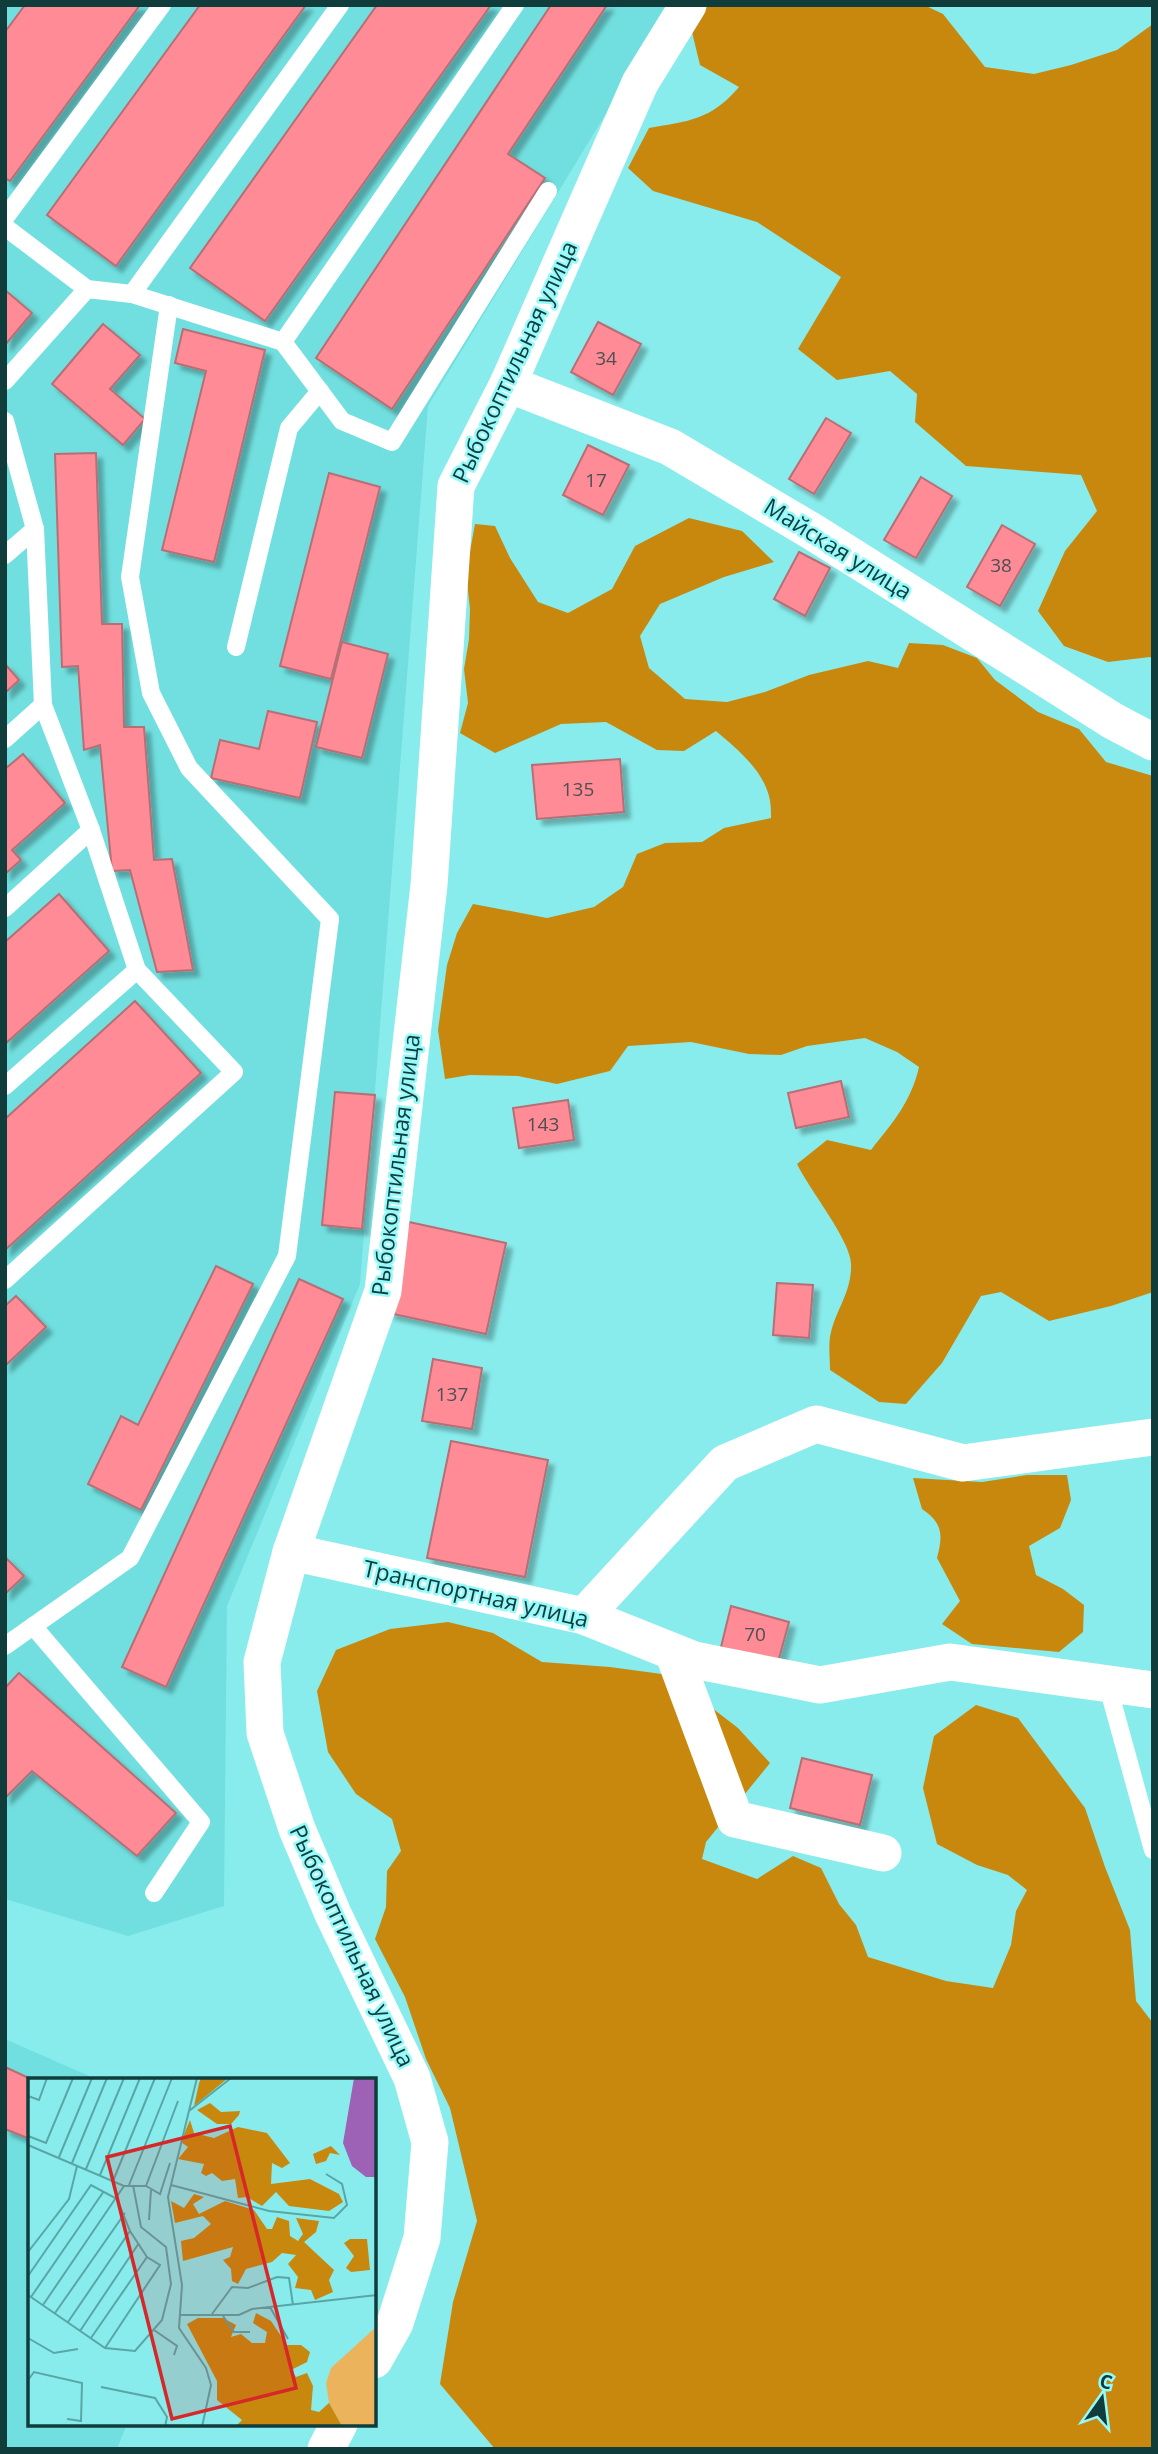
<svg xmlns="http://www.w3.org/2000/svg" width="1158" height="2454" font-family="'Open Sans',sans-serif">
  <defs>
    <filter id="shadow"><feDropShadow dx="6" dy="6" stdDeviation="2" flood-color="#0004"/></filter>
  </defs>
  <rect width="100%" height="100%" fill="#89ecec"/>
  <g fill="#71dfdf">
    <path d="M5 5H672L428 406 360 1284 227 1606 224 1906 128 1936 5 1899Z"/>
    <path d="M5 2039 96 2079 30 2080V2424H127L117 2449H5Z"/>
  </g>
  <g fill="#c7880d">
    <path d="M704 5H924L943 14 985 67 1034 74 1071 65 1117 50 1153 24V659L1150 657 1108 662 1064 646 1038 611 1065 551 1097 511 1081 475 966 466 915 422 917 394 890 371 837 380 798 349 841 277 757 222 653 191 628 168 649 128C689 121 711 120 739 87L700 65 691 28Z"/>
    <path d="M689 518 742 531 774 562 724 577 660 604 640 636 649 668 685 699 727 702 765 692 809 675 868 661 898 668 909 643 943 645 977 658 995 680 1038 712 1079 729 1106 762 1153 776V1292L1111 1306 1049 1321 1001 1292 981 1296 942 1363 906 1404 879 1402 830 1370C830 1358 828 1343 831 1332 837 1308 852 1291 851 1264 851 1241 809 1189 797 1164L827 1140 871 1150C893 1122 911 1102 919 1067L897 1052 865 1038 807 1046 781 1055 749 1054 691 1042 628 1046 610 1071 557 1084 518 1076 470 1075 445 1079 438 1030 447 965 457 933 473 904 547 918 594 907 623 887 637 854 665 843 702 842 724 828 771 818C771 811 771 803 769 796 762 769 736 748 716 731L684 751 657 750 606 722 561 724 495 753 460 733 468 703 464 669 469 639 470 609 466 573 475 524 495 526 510 558 538 602 568 613 612 589 635 546Z"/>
    <path d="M1027 1475H1067L1071 1500 1060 1528 1029 1546 1036 1575 1063 1589 1084 1605 1083 1632 1059 1652 972 1644 942 1624 960 1601 937 1558C943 1535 943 1523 922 1509L913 1478 982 1482Z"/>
    <path d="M448 1622 493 1633 542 1662 610 1667 669 1675 738 1728 770 1763 706 1842 702 1859 757 1879 793 1856 821 1868 839 1904 856 1925 868 1957 946 1981 993 1988 1011 1945 1016 1911 1027 1890 1008 1875 977 1865 937 1844 923 1788 934 1736 976 1705 1018 1718 1085 1808 1105 1867 1130 1930 1136 2001 1153 2023V2449H495L440 2384 453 2302 477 2221 450 2108 426 2059 405 1997 375 1939 386 1907 387 1871 401 1851 392 1819 356 1794 328 1752 317 1691 336 1650 390 1629Z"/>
  </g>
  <g fill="#fe8b95" stroke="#b86e74" stroke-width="2" filter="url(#shadow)">
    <path d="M25 5H140L10 181 5 178V32Z"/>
    <path d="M200 5H306L116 266 47 215Z"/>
    <path d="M377 5H491L265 321 190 268Z"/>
    <path d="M551 5H607L508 154 545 178 392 409 316 358Z"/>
    <path d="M5 290 32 313 5 345Z"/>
    <path d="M598 322 641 344 613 395 571 372Z"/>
    <path d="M103 324 140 355 110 389 145 419 123 445 52 384Z"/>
    <path d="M183 329 265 350 214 562 162 550 206 371 175 363Z"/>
    <path d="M826 418 851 433 814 494 789 479Z"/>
    <path d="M588 445 629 465 603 515 563 495Z"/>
    <path d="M96 453 102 624H122L124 727H144L154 860 172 859 193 970 157 972 130 870 112 871 100 745 84 750 78 666 62 667 55 454Z"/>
    <path d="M329 473 380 487 331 679 280 666Z"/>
    <path d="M921 477 952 496 916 558 884 540Z"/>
    <path d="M1002 525 1035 544 1000 606 967 587Z"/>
    <path d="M799 552 830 568 805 616 774 599Z"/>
    <path d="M342 642 388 654 362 758 316 747Z"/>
    <path d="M5 664 19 680 5 693Z"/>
    <path d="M268 711 317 722 300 798 211 778 220 740 259 749Z"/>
    <path d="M23 754 65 803 12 850 21 860 5 874V769Z"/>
    <path d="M620 759 624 812 537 819 532 765Z"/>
    <path d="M59 894 109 951 5 1044V942Z"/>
    <path d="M135 1001 201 1073 5 1250V1119Z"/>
    <path d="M841 1081 849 1117 796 1128 788 1093Z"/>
    <path d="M335 1092 375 1095 362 1229 322 1225Z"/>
    <path d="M568 1100 574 1140 519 1148 513 1108Z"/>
    <path d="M409 1222 506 1243 486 1334 389 1313Z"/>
    <path d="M216 1266 253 1284 141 1510 88 1484 121 1416 138 1425Z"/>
    <path d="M299 1279 343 1299 166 1687 122 1667Z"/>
    <path d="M777 1283 813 1285 809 1338 773 1335Z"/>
    <path d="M16 1296 46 1327 5 1366V1306Z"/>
    <path d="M433 1359 482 1368 472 1429 422 1421Z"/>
    <path d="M451 1441 548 1460 525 1577 427 1558Z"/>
    <path d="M5 1557 24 1576 5 1594Z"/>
    <path d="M731 1606 789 1622 778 1662 721 1647Z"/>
    <path d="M19 1673 176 1813 137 1856 32 1771 5 1798V1688Z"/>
    <path d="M802 1758 872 1775 860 1825 790 1808Z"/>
    <path d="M5 2067 33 2080H30V2139L5 2129Z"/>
  </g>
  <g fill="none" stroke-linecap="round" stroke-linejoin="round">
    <g stroke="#fff" stroke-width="18">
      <path d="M5 218 162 5"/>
      <path d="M5 227 87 289 132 294 283 342 342 421 392 442 548 191"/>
      <path d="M132 294 340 5"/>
      <path d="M283 342 515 5"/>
      <path d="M5 381 87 289"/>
      <path d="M5 421 35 529 43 705 91 830 137 970 234 1072 5 1280"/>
      <path d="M5 555 35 529"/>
      <path d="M236 647 289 428 320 391"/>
      <path d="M5 739 43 705"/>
      <path d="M5 908 91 830"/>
      <path d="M5 1086 137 970"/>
      <path d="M33 1626 201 1822 154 1893"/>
      <path d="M5 1646 130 1558 287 1256 330 919 189 768 151 693 130 577 169 305"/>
      <path d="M1107 1683 1153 1850"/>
    </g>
    <g stroke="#fff" stroke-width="37">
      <path d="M508 384 670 447 813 532 1113 721 1153 742"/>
      <path d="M291 1552 584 1616 694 1660 820 1685 950 1662 1153 1690"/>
      <path d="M584 1616 725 1463 816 1424 963 1463 1153 1437"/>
      <path d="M673 1652 735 1819 883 1853"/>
      <path d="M374 2360 395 2323 422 2238 430 2142 412 2078 333 1914 297 1829 265 1733 262 1662 291 1552 383 1291 429 885 456 486 508 384 640 83 688 5"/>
      <path d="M326 2449 339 2424"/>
    </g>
  </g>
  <g text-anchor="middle" stroke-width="5" stroke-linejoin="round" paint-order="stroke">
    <g font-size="19" fill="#4c5052">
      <text x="606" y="365">34</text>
      <text x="596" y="487">17</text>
      <text x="1001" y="572">38</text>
      <text x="578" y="796">135</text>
      <text x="543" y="1131">143</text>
      <text x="452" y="1401">137</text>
      <text x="755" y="1641">70</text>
    </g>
    <g font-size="23" fill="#103c3c" stroke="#97fafa">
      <text transform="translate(515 362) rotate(-65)" y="8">Рыбокоптильная улица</text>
      <text transform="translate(838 549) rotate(32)" y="8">Майская улица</text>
      <text transform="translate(396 1165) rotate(-83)" y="8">Рыбокоптильная улица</text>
      <text transform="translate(476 1594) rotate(13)" y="8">Транспортная улица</text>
      <text transform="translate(352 1946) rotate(65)" y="8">Рыбокоптильная улица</text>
    </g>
  </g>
  <g transform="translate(28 2078)">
    <rect width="348" height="348" fill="#89ecec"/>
    <path d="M348 249V348H314L301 325 298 305 303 290Z" fill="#ecb35d"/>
    <path d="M173 0H200L166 28 171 5ZM182 25 193 34 212 33 211 37 203 46H189L169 32ZM162 42 166 55 186 60 210 49 239 55 262 85 254 90 244 85 243 106 282 101 311 116 315 124 301 133 261 128 248 114 234 128 219 119 210 120 207 101 194 103 184 95 178 98 173 95 176 86 150 81 160 69 153 64ZM303 68 312 77 302 75 298 83 288 86 285 76ZM166 116 176 119 165 126 171 136 197 123 226 132 239 151H244L249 139 261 143 262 158 270 163 275 156 268 140 291 143 288 154 276 164 306 192 301 202 305 214 287 222 283 212 267 210 270 199 260 186 268 177 254 175 244 184 218 191 210 206 204 203 203 191 195 182 202 179 205 169 155 183 153 163 166 160 183 146 175 138 147 145 143 123 156 130ZM322 161H339L342 192 323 194 318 190 326 178 316 165ZM228 235 243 243 259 267H273L282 274 279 284 263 292 268 299 279 295 285 308 283 332 291 334 301 325 314 348H208L214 342 189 322V303L159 246 170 240H195L208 247 203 259 213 256 224 265H237L239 254 225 245Z" fill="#c7880d"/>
    <path d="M326 0H348V99H338L324 88 315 65Z" fill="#9d61b5"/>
    <path fill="none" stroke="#59a6a6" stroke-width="2" d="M169 0 140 119 154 207 151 250 178 290 183 307 174 349M0 18 11 22 19 0M161 33 203 0M0 58 18 65 45 0M0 67 96 108H118L132 116 142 85M31 79 64 0M44 85 79 0M58 91 96 0M72 97 112 0M85 103 127 0M101 107 144 0M143 107 241 133 306 140 319 127 314 106 298 96M118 108 150 23M121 142 123 112M0 174 41 121 49 88M0 198 63 107 89 121 102 153 119 179 132 187 77 270M0 217 77 270 107 273 134 242 143 206 138 169 113 149 105 107M3 219 76 113M15 227 96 108M242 229 260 261M27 235 97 135M184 236 204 209 220 210 249 199 261 200 265 227M151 237H211L224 231 349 217M195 238 206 254H222M40 244 102 153M126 252 149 268 146 277M52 253 111 165M0 260 26 275 50 271M63 260 119 179M0 302 6 294 54 305 53 343 39 341M73 309 127 320 139 339 137 349"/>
    <path fill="#d62828" fill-opacity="0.15" stroke="#d62828" stroke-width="3.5" d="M202 48 268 310 144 341 79 79Z"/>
    <rect width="348" height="348" fill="none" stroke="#103c3c" stroke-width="3.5"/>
  </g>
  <rect width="1158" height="2454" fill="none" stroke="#103c3c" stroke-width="14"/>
  <g transform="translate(1102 2398) rotate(14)" stroke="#97fafa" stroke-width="5" paint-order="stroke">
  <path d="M0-5L12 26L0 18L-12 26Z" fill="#103c3c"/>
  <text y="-10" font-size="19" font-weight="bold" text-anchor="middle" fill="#103c3c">С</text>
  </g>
</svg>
